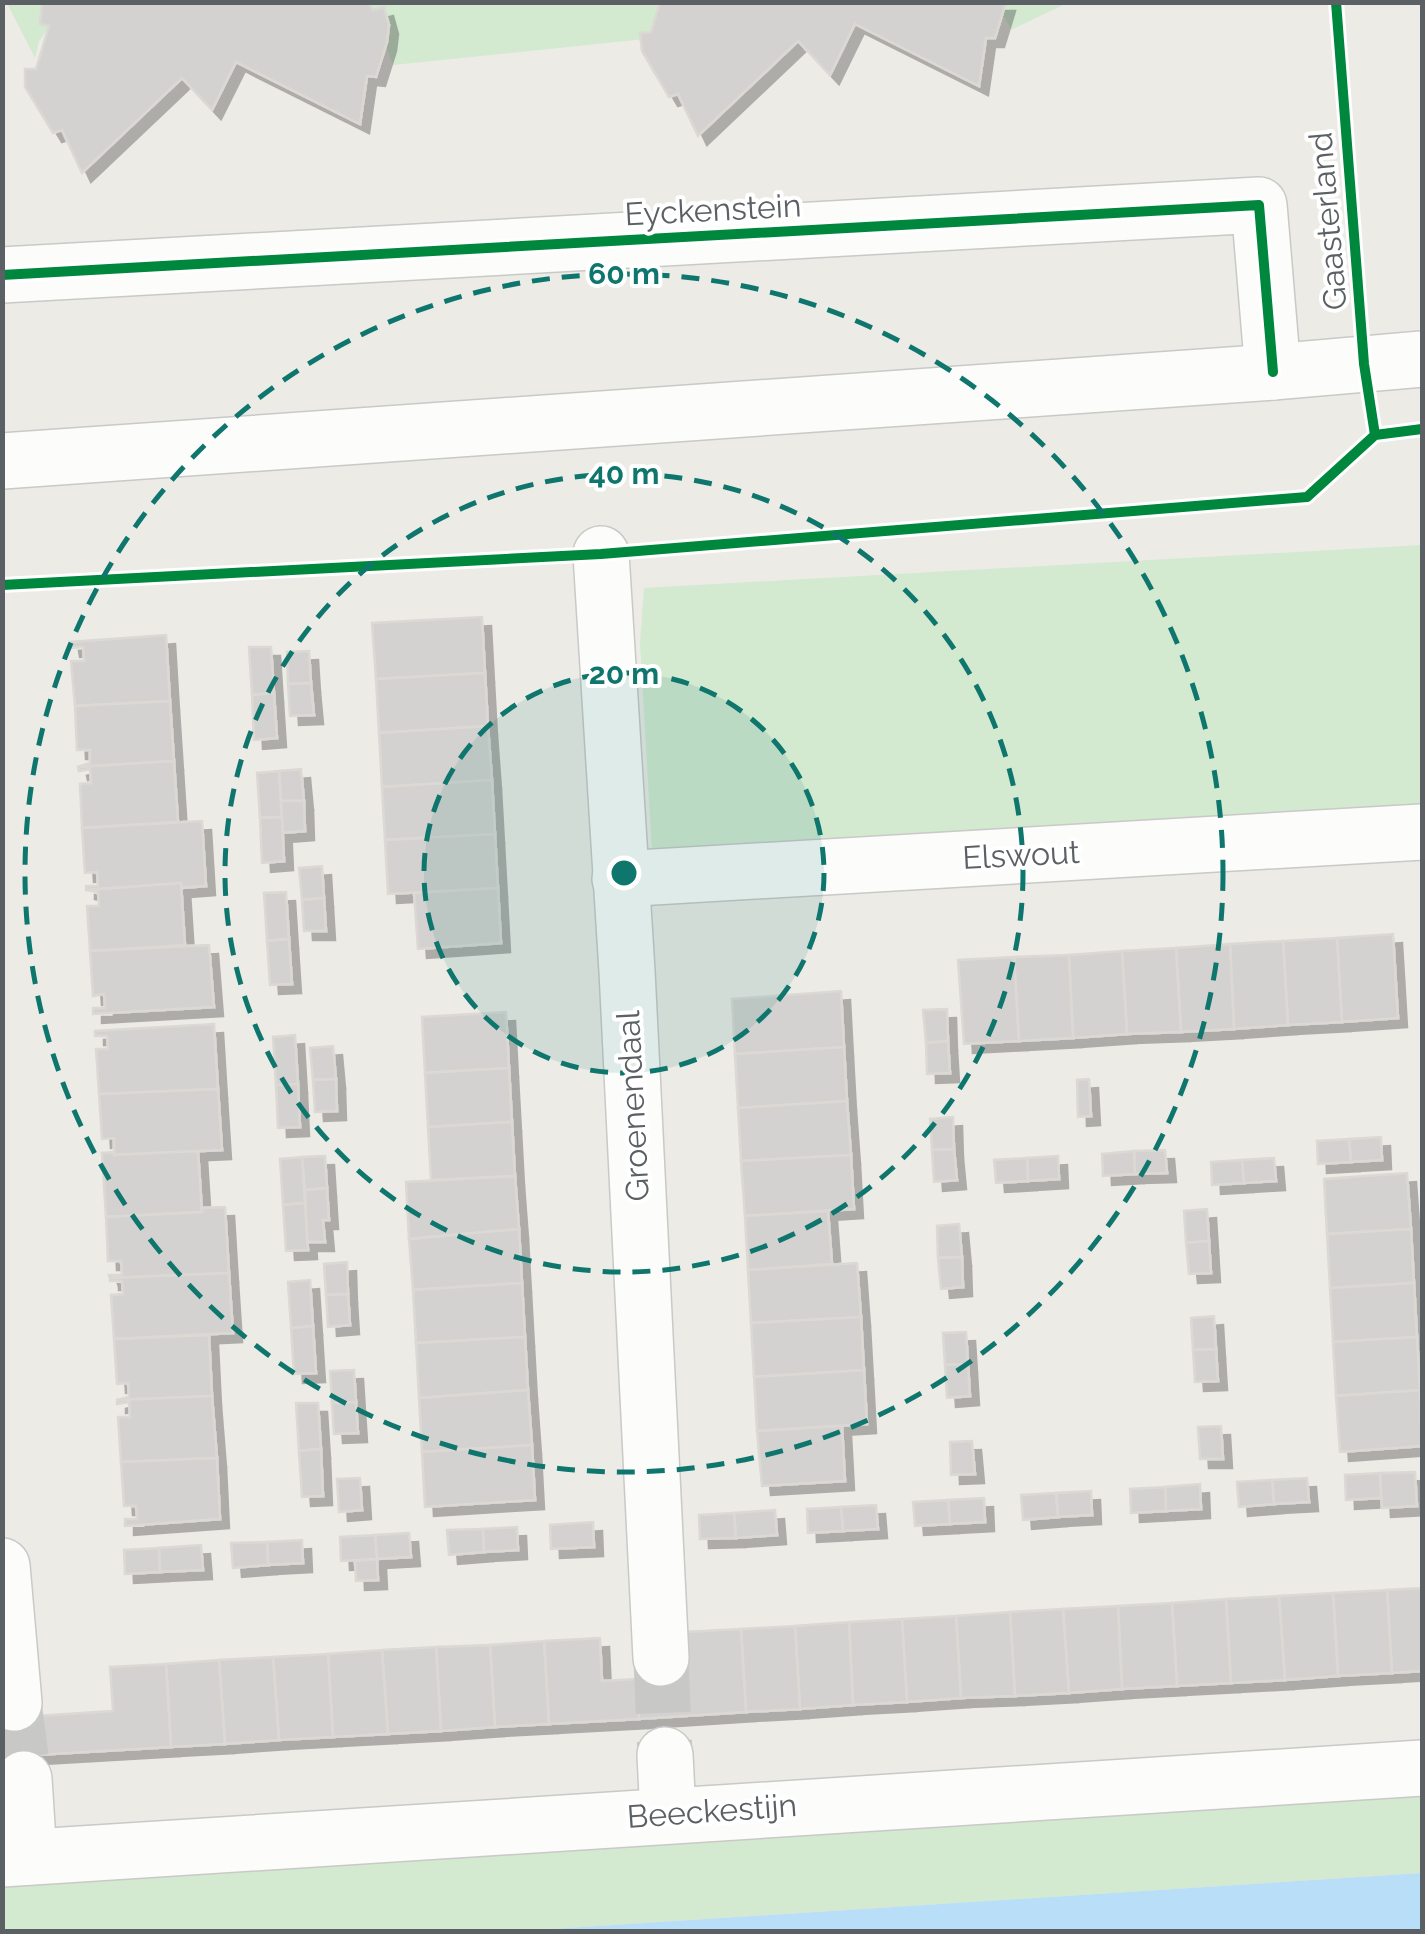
<svg xmlns="http://www.w3.org/2000/svg" width="1425" height="1934" font-family="Raleway,sans-serif">
  <defs>
    <filter id="shadow"><feDropShadow dx="9" dy="9" stdDeviation="0" flood-color="#0004"/></filter>
  </defs>
  <rect width="100%" height="100%" fill="#ecebe6"/>
  <g fill="#d3e9d0">
    <path d="M7 3H67L39 41 35 58Z"/>
    <path d="M369 3H690L703 33 393 65Z"/>
    <path d="M997 3H1067L1011 30Z"/>
    <path d="M1422 545V811L652 853 640 642 644 588Z"/>
    <path d="M1422 1784V1873L521 1931 3 1932V1862Z"/>
  </g>
  <path fill="#b9def8" d="M1422 1873V1931H521Z"/>
  <g fill="#d4d2d0" stroke="#dcd9d5" stroke-width="2.5" filter="url(#shadow)">
    <path d="M42 2H368L373 10 384 7 389 25 387 42 376 77 367 76 360 124 236 62 212 110 182 78 82 173 62 130 53 133 25 87V69H36L49 26 40 24Z"/>
    <path d="M660 2H1006L995 38H986L979 86 855 24 830 75 798 41 698 136 678 94 669 97 642 51 640 33 651 32Z"/>
    <path d="M482 617 485 673 376 679 372 623Z"/>
    <path d="M166 635 170 701 75 706 71 661H84L83 647 71 648 70 642Z"/>
    <path d="M249 647H271L274 693 252 695Z"/>
    <path d="M309 651 311 683 288 684 287 652Z"/>
    <path d="M485 673 488 726 379 733 376 679Z"/>
    <path d="M311 683 314 715 290 716 288 684Z"/>
    <path d="M274 693 277 738 254 740 252 695Z"/>
    <path d="M170 701 174 761 78 767 90 763V750H77L75 706Z"/>
    <path d="M488 726 492 780 382 787 379 733Z"/>
    <path d="M174 761 178 822 82 828 80 784 91 783 90 769 79 771 78 767Z"/>
    <path d="M301 769 304 801H281L279 771Z"/>
    <path d="M279 771 282 817 260 818 257 773Z"/>
    <path d="M492 780 495 834 385 840 382 787Z"/>
    <path d="M281 801H304L305 831 282 833Z"/>
    <path d="M282 817 284 861 262 863 260 818Z"/>
    <path d="M202 821 206 886 182 888 181 883 86 890V886H98L97 872 85 873 82 828Z"/>
    <path d="M495 834 498 888 388 894 385 840Z"/>
    <path d="M322 866 324 898 302 900 299 868Z"/>
    <path d="M181 883 185 945 90 951 87 906H99L98 892 86 890Z"/>
    <path d="M498 888 501 943 418 949 414 893Z"/>
    <path d="M286 892 289 939 267 941 264 893Z"/>
    <path d="M324 898 326 931H304L302 900Z"/>
    <path d="M1393 934 1398 1018 1342 1022 1337 938Z"/>
    <path d="M1337 938 1342 1022 1288 1025 1283 941Z"/>
    <path d="M289 939 292 984 270 985 267 941Z"/>
    <path d="M1283 941 1288 1025 1234 1029 1230 944Z"/>
    <path d="M1230 944 1234 1029 1181 1032 1176 948Z"/>
    <path d="M209 945 214 1007 93 1014V1008H105L104 994 93 996 90 951Z"/>
    <path d="M1176 948 1181 1032 1127 1034 1122 951Z"/>
    <path d="M1122 951 1127 1034 1073 1038 1069 955Z"/>
    <path d="M1069 955 1073 1038 1019 1041 1014 957Z"/>
    <path d="M1014 957 1019 1041 964 1044 958 960Z"/>
    <path d="M841 991 844 1047 735 1054 732 999Z"/>
    <path d="M947 1009 948 1041 926 1043 923 1010Z"/>
    <path d="M506 1012 509 1068 425 1073 422 1017Z"/>
    <path d="M214 1024 218 1089 99 1094 96 1049H108L107 1036H95V1031Z"/>
    <path d="M295 1035 298 1084 276 1085 273 1037Z"/>
    <path d="M948 1041 950 1073 927 1074 926 1043Z"/>
    <path d="M333 1046 336 1079 313 1080 310 1048Z"/>
    <path d="M844 1047 847 1101 738 1108 735 1054Z"/>
    <path d="M509 1068 512 1122 428 1127 425 1073Z"/>
    <path d="M336 1079 337 1111 315 1112 313 1080Z"/>
    <path d="M1089 1079 1091 1116 1078 1117 1077 1080Z"/>
    <path d="M298 1084 300 1127 278 1128 276 1085Z"/>
    <path d="M218 1089 222 1150 114 1155V1138L102 1139 99 1094Z"/>
    <path d="M847 1101 851 1155 741 1161 738 1108Z"/>
    <path d="M953 1117 954 1149 932 1150 930 1119Z"/>
    <path d="M512 1122 515 1176 431 1180 428 1127Z"/>
    <path d="M1381 1137 1382 1160 1351 1162 1349 1139Z"/>
    <path d="M1349 1139 1351 1162 1318 1164 1317 1141Z"/>
    <path d="M954 1149 957 1180 934 1182 932 1150Z"/>
    <path d="M1165 1150 1167 1173 1135 1174 1134 1151Z"/>
    <path d="M198 1151 202 1212 106 1217 102 1153 114 1152V1155Z"/>
    <path d="M1134 1151 1135 1174 1103 1176 1102 1154Z"/>
    <path d="M851 1155 854 1209 745 1216 741 1161Z"/>
    <path d="M325 1156 327 1188 305 1190 302 1157Z"/>
    <path d="M1058 1156 1059 1179 1028 1181 1027 1158Z"/>
    <path d="M302 1157 305 1203 283 1205 280 1159Z"/>
    <path d="M1027 1158 1028 1181 996 1183 994 1160Z"/>
    <path d="M1274 1158 1276 1181 1244 1183 1242 1160Z"/>
    <path d="M1242 1160 1244 1183 1212 1185 1211 1162Z"/>
    <path d="M1407 1173 1411 1229 1327 1234 1324 1179Z"/>
    <path d="M515 1176 519 1229 409 1239 406 1182Z"/>
    <path d="M327 1188 329 1220H323L325 1242H307L305 1190Z"/>
    <path d="M305 1203 308 1250 286 1251 283 1205Z"/>
    <path d="M225 1207 229 1273 110 1278 109 1275H122L121 1261H108L106 1217 202 1212 201 1208Z"/>
    <path d="M1207 1209 1209 1241 1186 1243 1184 1211Z"/>
    <path d="M828 1211 832 1264 748 1270 745 1216Z"/>
    <path d="M959 1224 962 1257 938 1258 937 1226Z"/>
    <path d="M519 1229 522 1283 413 1290 409 1239Z"/>
    <path d="M1411 1229 1414 1283 1330 1288 1327 1234Z"/>
    <path d="M1209 1241 1211 1273 1189 1274 1186 1243Z"/>
    <path d="M962 1257 963 1287 941 1289 938 1258Z"/>
    <path d="M347 1262 348 1294 326 1295 324 1264Z"/>
    <path d="M857 1263 861 1317 751 1323 748 1270Z"/>
    <path d="M229 1273 233 1333 114 1339 111 1295 123 1294 122 1281H110V1278Z"/>
    <path d="M310 1280 313 1326 291 1328 288 1282Z"/>
    <path d="M522 1283 525 1337 416 1343 413 1290Z"/>
    <path d="M1414 1283 1417 1337 1333 1342 1330 1288Z"/>
    <path d="M348 1294 350 1325 328 1327 326 1295Z"/>
    <path d="M1214 1316 1216 1349 1193 1350 1191 1318Z"/>
    <path d="M861 1317 864 1370 754 1377 751 1323Z"/>
    <path d="M313 1326 316 1373 294 1374 291 1328Z"/>
    <path d="M966 1332 968 1364 945 1365 943 1333Z"/>
    <path d="M209 1335 212 1396 117 1400 129 1397 128 1383 117 1384 114 1339Z"/>
    <path d="M525 1337 528 1390 419 1398 416 1343Z"/>
    <path d="M1417 1337 1420 1390 1336 1396 1333 1342Z"/>
    <path d="M1216 1349 1218 1381 1195 1382 1193 1350Z"/>
    <path d="M968 1364 970 1396 947 1398 945 1365Z"/>
    <path d="M354 1370 356 1402 332 1403 330 1371Z"/>
    <path d="M864 1370 867 1424 757 1431 754 1377Z"/>
    <path d="M528 1390 532 1445 422 1452 419 1398Z"/>
    <path d="M1420 1390 1422 1446 1340 1452 1336 1396Z"/>
    <path d="M212 1396 217 1458 121 1462 118 1417H130L129 1402 117 1404V1400Z"/>
    <path d="M356 1402 358 1433 334 1434 332 1403Z"/>
    <path d="M296 1403H318L321 1449 299 1451Z"/>
    <path d="M842 1426 845 1481 762 1486 757 1431Z"/>
    <path d="M1221 1426 1223 1459H1200L1198 1427Z"/>
    <path d="M972 1441 975 1474 951 1475 950 1442Z"/>
    <path d="M532 1445 535 1500 425 1507 422 1452Z"/>
    <path d="M321 1449 323 1496 302 1497 299 1451Z"/>
    <path d="M217 1458 220 1519 125 1526V1519H137L136 1506H124L121 1462Z"/>
    <path d="M1415 1472 1417 1506 1382 1508 1380 1473Z"/>
    <path d="M1380 1473 1381 1498 1346 1500 1345 1475Z"/>
    <path d="M360 1478 362 1510 339 1512 337 1479Z"/>
    <path d="M1307 1478 1309 1502 1274 1504 1272 1480Z"/>
    <path d="M1272 1480 1274 1504 1239 1507 1237 1482Z"/>
    <path d="M1200 1484 1201 1509 1166 1511 1165 1487Z"/>
    <path d="M1165 1487 1166 1511 1131 1513 1130 1489Z"/>
    <path d="M1091 1491 1092 1515 1058 1517 1056 1493Z"/>
    <path d="M1056 1493 1058 1517 1023 1520 1021 1495Z"/>
    <path d="M984 1498 985 1522 950 1524 948 1500Z"/>
    <path d="M948 1500 950 1524 915 1526 913 1502Z"/>
    <path d="M876 1505 878 1529 843 1531 841 1507Z"/>
    <path d="M841 1507 843 1531 808 1533 807 1509Z"/>
    <path d="M775 1510 777 1535 736 1538 734 1513Z"/>
    <path d="M734 1513 736 1538 700 1539 699 1515Z"/>
    <path d="M593 1522 594 1547 551 1549 550 1525Z"/>
    <path d="M517 1527 518 1550 484 1552 483 1529Z"/>
    <path d="M483 1529 484 1552 449 1555 447 1530Z"/>
    <path d="M409 1533 411 1557 377 1559 375 1535Z"/>
    <path d="M375 1535 377 1559 341 1561 340 1537Z"/>
    <path d="M302 1540 303 1563 268 1565 267 1542Z"/>
    <path d="M267 1542 268 1565 233 1568 231 1543Z"/>
    <path d="M201 1545 203 1570 160 1572 159 1548Z"/>
    <path d="M159 1548 160 1572 125 1574 124 1550Z"/>
    <path d="M377 1559 378 1580 356 1581 355 1561Z"/>
    <path d="M1422 1588V1671L1392 1673 1387 1590Z"/>
    <path d="M1387 1590 1392 1673 1338 1676 1333 1593Z"/>
    <path d="M1333 1593 1338 1676 1285 1680 1279 1596Z"/>
    <path d="M1279 1596 1285 1680 1231 1683 1226 1599Z"/>
    <path d="M1226 1599 1231 1683 1177 1686 1172 1603Z"/>
    <path d="M1172 1603 1177 1686 1122 1689 1118 1606Z"/>
    <path d="M1118 1606 1122 1689 1069 1693 1063 1609Z"/>
    <path d="M1063 1609 1069 1693 1015 1696 1010 1612Z"/>
    <path d="M1010 1612 1015 1696 961 1698 956 1616Z"/>
    <path d="M956 1616 961 1698 907 1702 902 1619Z"/>
    <path d="M902 1619 907 1702 853 1705 849 1622Z"/>
    <path d="M849 1622 853 1705 800 1709 795 1626Z"/>
    <path d="M795 1626 800 1709 746 1712 741 1629Z"/>
    <path d="M741 1629 746 1712 639 1719 636 1679 687 1675 684 1632Z"/>
    <path d="M600 1638 602 1681 636 1679 639 1719 549 1724 544 1641Z"/>
    <path d="M544 1641 549 1724 495 1727 490 1645Z"/>
    <path d="M490 1645 495 1727 441 1731 436 1647Z"/>
    <path d="M436 1647 441 1731 388 1734 382 1650Z"/>
    <path d="M382 1650 388 1734 333 1737 328 1654Z"/>
    <path d="M328 1654 333 1737 279 1740 273 1657Z"/>
    <path d="M273 1657 279 1740 225 1744 219 1660Z"/>
    <path d="M219 1660 225 1744 171 1747 166 1664Z"/>
    <path d="M166 1664 171 1747 36 1755 35 1716 113 1711 110 1667Z"/>
    <path d="M35 1716 36 1755 2 1757V1717Z"/>
  </g>
  <g fill="none" stroke-linecap="round" stroke-linejoin="round">
    <g stroke="#c8c8c6" stroke-width="55" stroke-dasharray="55 28" stroke-linecap="butt">
      <path d="M661 1658 665 1755"/>
      <path d="M14 1703 24 1779"/>
    </g>
    <g stroke="#c9c9c8" stroke-width="58">
      <g id="street">
        <path d="M2 275 1259 205 1273 372"/>
        <path d="M2 461 1273 372 1422 359"/>
        <path d="M601 554 627 971 661 1658"/>
        <path d="M620 879 1422 832"/>
        <path d="M2 1566 14 1703"/>
        <path d="M665 1755 668 1814"/>
        <path d="M24 1779 29 1857"/>
        <path d="M2 1859 1422 1768"/>
      </g>
    </g>
    <use href="#street" stroke="#fcfcfb" stroke-width="55"/>
    <g stroke="#fff" stroke-width="16">
      <g id="cycleway">
        <path d="M1336 2 1364 364 1375 435"/>
        <path d="M2 275 1259 205 1273 372"/>
        <path d="M2 585 601 554 1307 497 1375 435 1422 429"/>
      </g>
    </g>
    <use href="#cycleway" stroke="#00873e" stroke-width="10"/>
  </g>
  <circle cx="624" cy="873" r="200" fill="#0f766e" fill-opacity=".12"/>
  <g fill="none" stroke="#0f766e" stroke-width="5" stroke-dasharray="18 12">
    <circle cx="624" cy="873" r="200"/>
    <circle cx="624" cy="873" r="399"/>
    <circle cx="624" cy="873" r="599"/>
  </g>
  <g text-anchor="middle" stroke-width="8" stroke-linejoin="round" paint-order="stroke">
    <g font-size="32" fill="#5b6064" stroke="#fff">
      <text transform="translate(713 210) rotate(-3)" y="11">Eyckenstein</text>
      <text transform="translate(1328 221) rotate(-95)" y="11">Gaasterland</text>
      <text transform="translate(1021 855) rotate(-3)" y="11">Elswout</text>
      <text transform="translate(633 1106) rotate(-93)" y="11">Groenendaal</text>
      <text transform="translate(712 1811) rotate(-4)" y="11">Beeckestijn</text>
    </g>
  </g>
  <circle cx="624" cy="873" r="15" fill="#0f766e" stroke="#fff" stroke-width="5"/>
  <g font-size="30" text-anchor="middle" font-weight="bold" fill="#0f766e" stroke="#fff" stroke-width="8" stroke-linejoin="round" paint-order="stroke">
    <text x="624" y="284">60 m</text>
    <text x="624" y="484">40 m</text>
    <text x="624" y="684">20 m</text>
  </g>
  <rect width="1425" height="1934" fill="none" stroke="#5b6064" stroke-width="10"/>
</svg>
